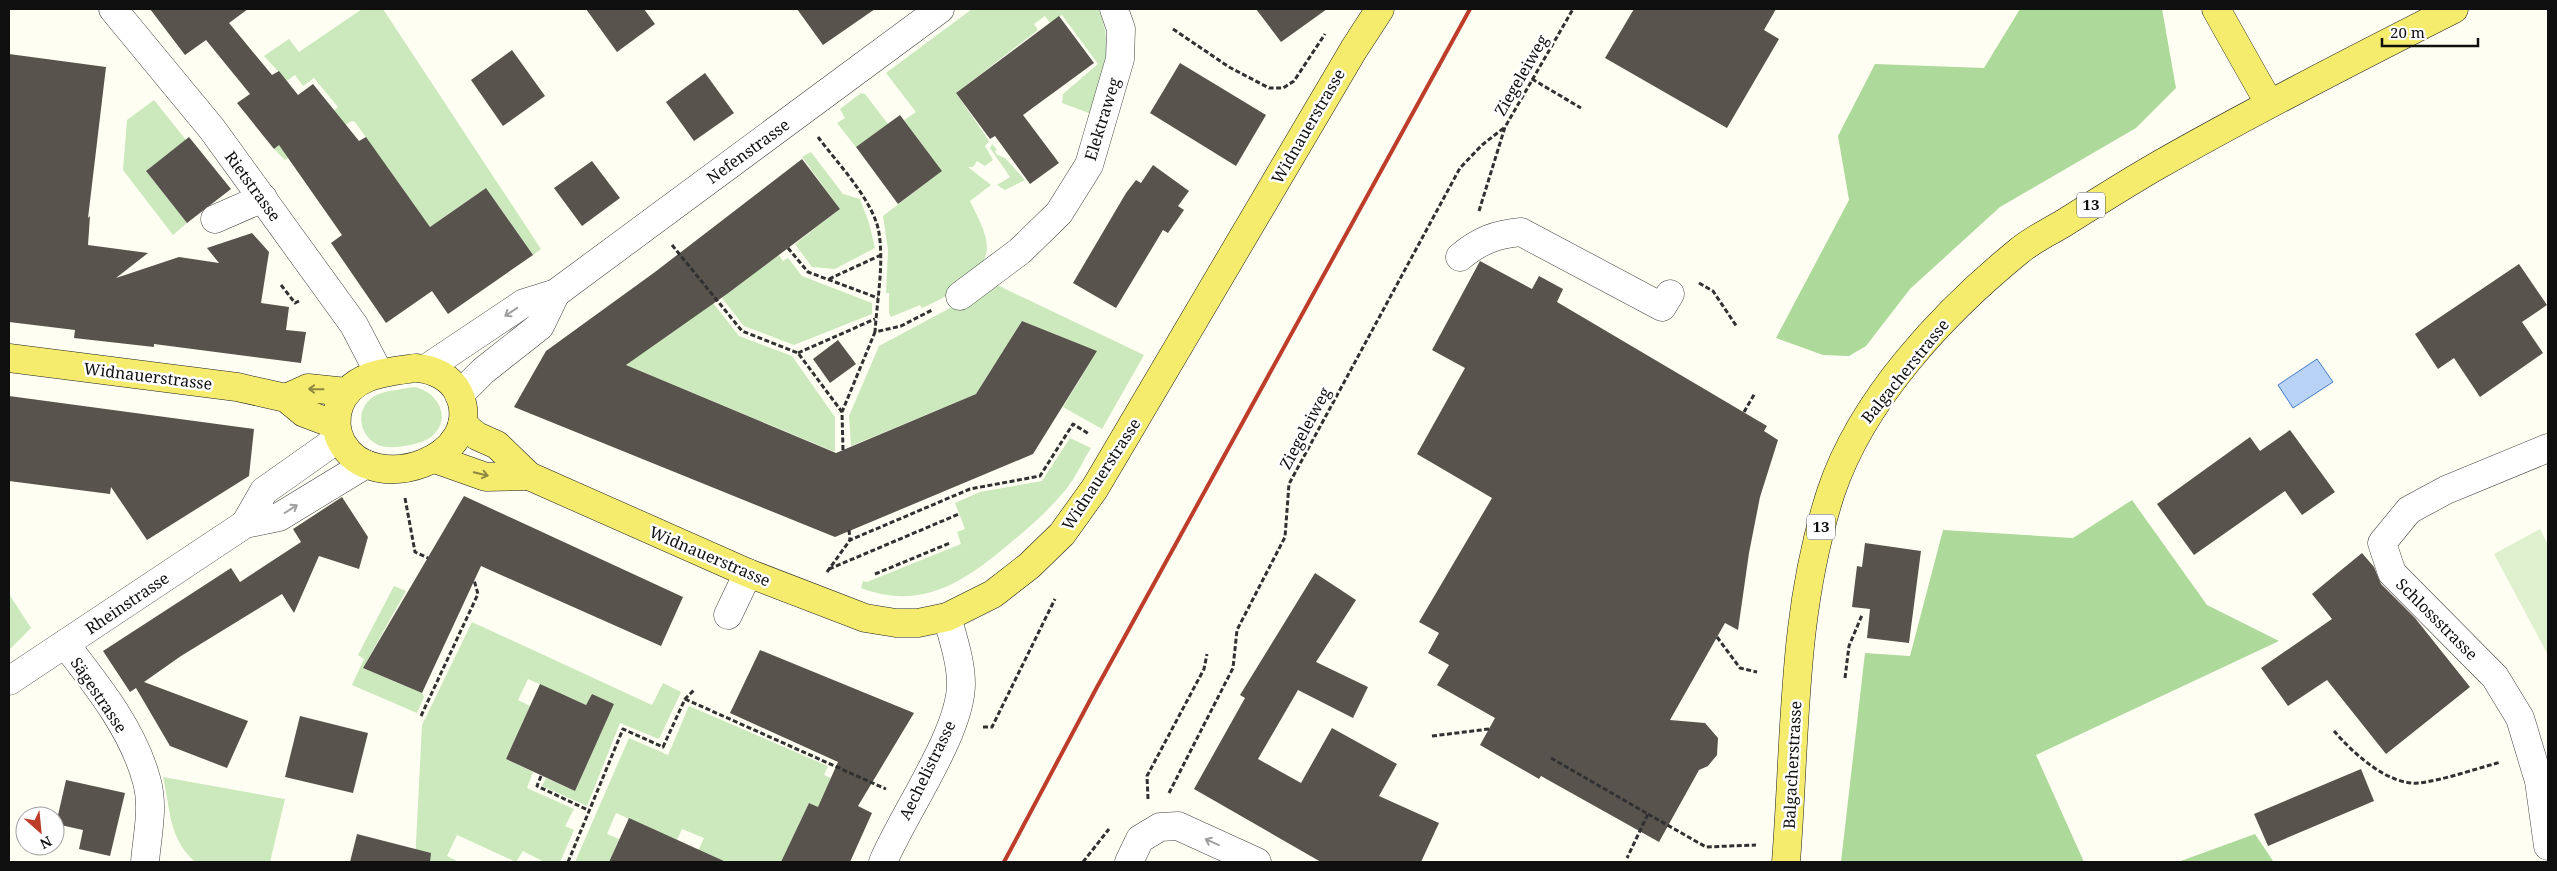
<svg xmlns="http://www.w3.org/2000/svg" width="2557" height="871" font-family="'Noto Serif',serif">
  <rect width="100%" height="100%" fill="#fffef2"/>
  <g fill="#cbe9bc">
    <path d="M362 9H383L541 249 533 255 486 188 430 227 355 122 352 121 285 160 274 149 327 107 331 113 338 107 314 78 303 86 295 75 287 81 264 56 289 39 299 52Z"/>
    <path d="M972 9H1098C1115 45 1102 78 1094 115L1062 103 1063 94 1098 64 1062 15 1050 23 1045 16 1034 24 1038 30 956 93 989 141 985 146 993 160 985 166 977 161 973 167H968L991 185 970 201C976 214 987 232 987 248 986 275 944 299 922 308L920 305 891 317 889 313V293H886L888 250 883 216 942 171 904 120 916 112 886 73Z"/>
    <path d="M861 93 865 94 888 124 856 147 837 123 845 118 840 109Z"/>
    <path d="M154 100 186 140 146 171 187 223 173 235 123 170 127 120Z"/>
    <path d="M992 144 997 150 995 151 996 154 1005 158 1025 180 1005 190 997 185 1010 177 990 148Z"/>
    <path d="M811 152 843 194 860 199 869 223 875 248 835 269 812 267 795 244 840 209 802 157Z"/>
    <path d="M779 255 783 261 788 258 802 276 872 303V314L794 345 744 326 722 298Z"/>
    <path d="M995 284 1144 355 1102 429 1063 407 1097 351 1022 321 976 394 851 446 849 416 879 346Z"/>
    <path d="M713 303 739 336 792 356 835 417V452L626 365Z"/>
    <path d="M413 387C437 390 454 419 431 437 422 444 399 448 387 447 362 445 351 412 373 397 383 390 401 390 413 387Z"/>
    <path d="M1070 438 1091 448C1083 461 1076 476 1067 488 1050 509 1030 527 1009 544 964 582 922 611 861 588L863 581 867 582 961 544 957 532 965 529 955 503 980 492 1042 481Z"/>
    <path d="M394 586 406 591 363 668 422 693 424 697 417 713 352 685 364 659 358 655Z"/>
    <path d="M9 594 31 628 9 650Z"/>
    <path d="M472 622 652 705 663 683 681 692 659 739 620 723 587 806 542 786 546 778 575 791 614 704 592 694 586 705 528 679 518 700 530 706 506 759 533 772 527 788 574 809 565 826 574 830 560 862H544L523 851 516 862 457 835 447 856 459 862H415L422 725Z"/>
    <path d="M689 706 828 766 824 775 855 789 818 807 809 803 799 824 809 829 794 862 783 860 781 862H693L704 838 682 829 677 840 616 813 607 834 619 839 609 862H575L629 738 668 755Z"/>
    <path d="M163 777 285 799 270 862H195C168 837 171 811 163 777Z"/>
  </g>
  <g fill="#add99b">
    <path d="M2020 9H2162L2176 88 2136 128 2000 207 1910 289 1866 346 1849 356 1823 355 1776 338 1849 200 1838 136 1875 64 1984 68Z"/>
    <path d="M2132 500 2207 605 2279 641 2036 755 2084 862H1841L1865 653 1910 656 1943 530 2073 538Z"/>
    <path d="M2255 834 2273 861 2178 862Z"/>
  </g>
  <path fill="#def0cd" d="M2540 529 2548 545V655L2494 554Z"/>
  <path fill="#b8d3f5" stroke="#407bca" d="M2317 359 2333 382 2293 408 2278 385Z"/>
  <g fill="#58534c">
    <path d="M150 9H248L229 23 272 75 279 71 298 95 313 84 359 141 366 137 430 227 486 188 533 255 448 314 432 291 386 323 331 243 342 235 279 145 274 149 237 103 250 94 206 40 185 55Z"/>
    <path d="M586 9H644L655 24 617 52Z"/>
    <path d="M797 9H875L823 45Z"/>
    <path d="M1256 9H1327L1281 42Z"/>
    <path d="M1634 9H1776L1764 30 1779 39 1727 128 1605 58Z"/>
    <path d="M1059 16 1094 63 1023 115 1059 163 1030 184 995 136 990 139 956 93Z"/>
    <path d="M512 50 545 96 503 126 471 80Z"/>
    <path d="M9 54 106 67 88 218 90 216 88 245 148 253 116 278 179 257 219 263 207 248 252 233 269 252 261 303 289 307 286 330 306 332 301 363 154 344V347L74 338 75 330 9 322Z"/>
    <path d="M1180 63 1266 115 1236 166 1150 113Z"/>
    <path d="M705 73 734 113 694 141 666 102Z"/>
    <path d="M900 115 942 171 898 204 856 147Z"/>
    <path d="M189 137 231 189 187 223 146 171Z"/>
    <path d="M802 159 840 209 727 294 626 365 836 453 976 394 1022 321 1097 351 1033 454 835 537 514 407 546 351 655 272Z"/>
    <path d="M592 161 620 198 582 226 554 188Z"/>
    <path d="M1153 165 1189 191 1178 206 1184 210 1168 233 1163 230 1116 308 1073 283 1126 193 1136 180 1141 183Z"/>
    <path d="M1480 261 1532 289 1539 276 1563 289 1557 302 1767 426 1764 431 1778 440 1760 497 1749 553 1738 630 1725 623 1670 720 1705 723 1718 738 1717 755 1708 766 1699 770 1659 842 1541 776 1539 779 1480 745 1495 718 1437 685 1449 665 1428 653 1439 633 1419 622 1492 498 1417 454 1465 368 1432 350Z"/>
    <path d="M2519 264 2547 305 2522 322 2543 353 2480 397 2454 358 2438 369 2415 334Z"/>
    <path d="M838 340 856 364 830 383 813 359Z"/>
    <path d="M9 396 254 429 249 476 147 540 111 487 110 494 9 481Z"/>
    <path d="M2290 430 2335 492 2302 515 2285 491 2194 555 2157 504 2250 437 2260 451Z"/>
    <path d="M464 496 683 597 661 646 481 566 422 693 363 668Z"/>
    <path d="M342 497 368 537 359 569 319 556 294 613 282 594 181 656 144 682 248 721 227 768 170 746 136 688 130 692 103 651 231 568 240 582 301 542 293 529Z"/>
    <path d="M1865 543 1921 551 1909 643 1867 638 1870 609 1852 607 1857 566 1862 567Z"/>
    <path d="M2362 553 2374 567 2381 584 2415 618 2470 687 2386 754 2327 680 2288 706 2261 668 2332 619 2312 594Z"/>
    <path d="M1315 573 1356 600 1316 662 1368 687 1353 718 1298 690 1258 759 1301 783 1332 728 1397 764 1379 796 1439 823 1421 862H1321L1194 789 1245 698 1240 695Z"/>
    <path d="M760 650 914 713 858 806 872 813 850 862H781L809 803 818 807 838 762 730 713Z"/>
    <path d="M540 684 586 705 592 694 614 704 575 791 506 759Z"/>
    <path d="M300 716 368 733 353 793 285 777Z"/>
    <path d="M2361 769 2374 801 2268 846 2254 814Z"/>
    <path d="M66 780 125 793 110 856 79 849 83 830 56 824Z"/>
    <path d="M629 818 726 862H609Z"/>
    <path d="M357 834 431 853 430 862H350Z"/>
  </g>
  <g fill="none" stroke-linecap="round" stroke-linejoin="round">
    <g stroke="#424242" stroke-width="29">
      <g id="minor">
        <path d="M113 9 212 129 354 325 379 373"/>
        <path d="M215 219 263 198"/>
        <path d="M1460 257C1479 241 1496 234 1521 232L1662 307 1670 294"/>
        <path d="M960 296 1020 251 1059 213 1089 165 1120 59 1121 29 1114 9"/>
        <path d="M427 368 524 303 556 293 940 9"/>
        <path d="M459 395 483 371 540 326 556 293"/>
        <path d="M2548 448 2446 490 2409 510 2382 543 2392 573 2495 677 2520 718 2539 781 2548 846"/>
        <path d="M245 524 264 491 339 438"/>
        <path d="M728 615 748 573"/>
        <path d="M65 644C97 685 134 731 147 782 154 808 147 836 145 862"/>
        <path d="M9 681 245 524 279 517 366 464"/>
        <path d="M883 862C903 814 961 733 961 684 961 662 953 638 947 617"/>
        <path d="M1129 862 1140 839 1160 827 1178 826 1257 862"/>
      </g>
    </g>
    <g stroke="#202020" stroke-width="29">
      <g id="major">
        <path d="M2216 9 2269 103"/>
        <path d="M9 358 237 387 286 398 304 413 336 425"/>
        <path d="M416 368C433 369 451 377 459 394 487 459 373 498 342 443 336 432 335 419 339 406 351 374 386 372 416 368Z"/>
        <path d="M286 398 308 388 347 392"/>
        <path d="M462 424 477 436 497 445 529 476 748 573 865 618 896 623H918L947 617 993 594 1029 566 1062 534 1095 488 1354 49 1380 9"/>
        <path d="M435 459 486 477 529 476"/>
        <path d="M1786 862C1796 736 1791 615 1831 492 1862 399 1944 312 2019 251 2032 240 2049 232 2064 223 2094 204 2124 185 2155 167 2253 111 2353 60 2454 9"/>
      </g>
    </g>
    <g stroke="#313131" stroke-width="3" stroke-dasharray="5 2.5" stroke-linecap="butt">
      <path d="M1173 29 1229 67 1269 88H1283L1294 81 1325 34"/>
      <path d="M1532 79 1581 108"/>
      <path d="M818 137C838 164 874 201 879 233 884 265 877 300 875 332L901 326 932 310"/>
      <path d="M1479 211 1505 127 1573 9"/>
      <path d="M672 245 742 331 798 353 842 412"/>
      <path d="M788 248 808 272 878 298"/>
      <path d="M829 279 881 255"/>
      <path d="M1699 283 1713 291 1737 327"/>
      <path d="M281 285 295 303 299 301"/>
      <path d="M798 353 875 319"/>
      <path d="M1744 412 1755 393"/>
      <path d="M843 450 842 412 875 332"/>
      <path d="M405 498 415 552 428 558"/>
      <path d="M849 530 850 540"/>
      <path d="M829 569 959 514"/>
      <path d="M827 572 850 540 970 489 1040 476 1073 424 1089 434"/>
      <path d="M875 574 950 543"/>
      <path d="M1717 637 1740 668 1757 672"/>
      <path d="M1845 678 1849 646 1862 615"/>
      <path d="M685 699 886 789"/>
      <path d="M421 716 478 594 474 580"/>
      <path d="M983 727H992L1055 599"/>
      <path d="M2334 731C2353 753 2388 786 2420 783 2447 779 2475 769 2501 762"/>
      <path d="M1432 736 1489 729"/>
      <path d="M1551 758 1648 814 1627 858"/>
      <path d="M541 776 537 786 590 811"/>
      <path d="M1169 793 1233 668 1237 630 1285 537 1289 484 1460 168 1482 145 1505 127"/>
      <path d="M1148 799 1147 776 1204 669 1207 654"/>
      <path d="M1648 814 1706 847 1756 845"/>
      <path d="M568 862 623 729 663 747 685 699 694 690"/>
      <path d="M1083 862 1109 829"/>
    </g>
    <use href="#minor" stroke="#fff" stroke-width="28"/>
    <use href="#major" stroke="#f5eb6c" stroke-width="28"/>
    <path stroke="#bd3c2a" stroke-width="4" d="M1004 862 1096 689 1470 9"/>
  </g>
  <defs><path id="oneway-shaft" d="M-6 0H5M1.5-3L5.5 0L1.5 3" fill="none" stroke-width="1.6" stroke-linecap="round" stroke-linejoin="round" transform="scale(1.25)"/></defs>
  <g stroke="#9f9f9f">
    <use href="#oneway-shaft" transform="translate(511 312) rotate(146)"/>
    <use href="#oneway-shaft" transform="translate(291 509) rotate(-32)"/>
    <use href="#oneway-shaft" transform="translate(1212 842) rotate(-156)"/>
  </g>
  <g stroke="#8e8842">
    <use href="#oneway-shaft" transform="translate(316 389) rotate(-179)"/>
    <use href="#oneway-shaft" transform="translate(481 474) rotate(14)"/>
  </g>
  <g text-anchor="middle" stroke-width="5" stroke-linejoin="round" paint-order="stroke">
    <g fill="#fff" stroke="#575757" stroke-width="1">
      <rect x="2077" y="192.5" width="28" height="25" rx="4"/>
      <rect x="1807" y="514.5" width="28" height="25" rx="4"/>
    </g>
    <g font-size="15" font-weight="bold" fill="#0f0f0f">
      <text x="2091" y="210">13</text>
      <text x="1821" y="532">13</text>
    </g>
    <g font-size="16" fill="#0f0f0f" stroke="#fff">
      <text transform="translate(1521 75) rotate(-60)" y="6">Ziegeleiweg</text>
      <text transform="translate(1102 119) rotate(-73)" y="6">Elektraweg</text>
      <text transform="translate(1308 126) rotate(-60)" y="6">Widnauerstrasse</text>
      <text transform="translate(748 151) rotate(-36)" y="6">Nefenstrasse</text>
      <text transform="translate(253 186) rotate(54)" y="6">Rietstrasse</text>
      <text transform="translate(1905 371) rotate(-51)" y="6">Balgacherstrasse</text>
      <text transform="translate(148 376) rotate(7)" y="6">Widnauerstrasse</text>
      <text transform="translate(1305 428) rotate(-62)" y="6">Ziegeleiweg</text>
      <text transform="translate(1101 474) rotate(-57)" y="6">Widnauerstrasse</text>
      <text transform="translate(710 556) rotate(23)" y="6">Widnauerstrasse</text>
      <text transform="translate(127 603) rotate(-34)" y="6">Rheinstrasse</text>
      <text transform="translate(2437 619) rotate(45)" y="6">Schlossstrasse</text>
      <text transform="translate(99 695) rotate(56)" y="6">Sägestrasse</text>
      <text transform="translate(1792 765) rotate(-87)" y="6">Balgacherstrasse</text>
      <text transform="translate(927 770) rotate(-64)" y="6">Aechelistrasse</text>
    </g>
  </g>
  <rect width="2557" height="871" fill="none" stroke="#0f0f0f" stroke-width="20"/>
  <g transform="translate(40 831) rotate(153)"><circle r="24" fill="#ffffff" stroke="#9f9f9f"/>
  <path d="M0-4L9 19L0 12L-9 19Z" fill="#bd3c2a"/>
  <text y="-8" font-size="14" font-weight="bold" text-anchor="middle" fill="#0f0f0f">N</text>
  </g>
  <path d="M2382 38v8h96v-8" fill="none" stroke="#0f0f0f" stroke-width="2.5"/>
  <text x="2390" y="38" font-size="15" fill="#0f0f0f" stroke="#ffffff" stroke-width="4" paint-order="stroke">20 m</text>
</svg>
